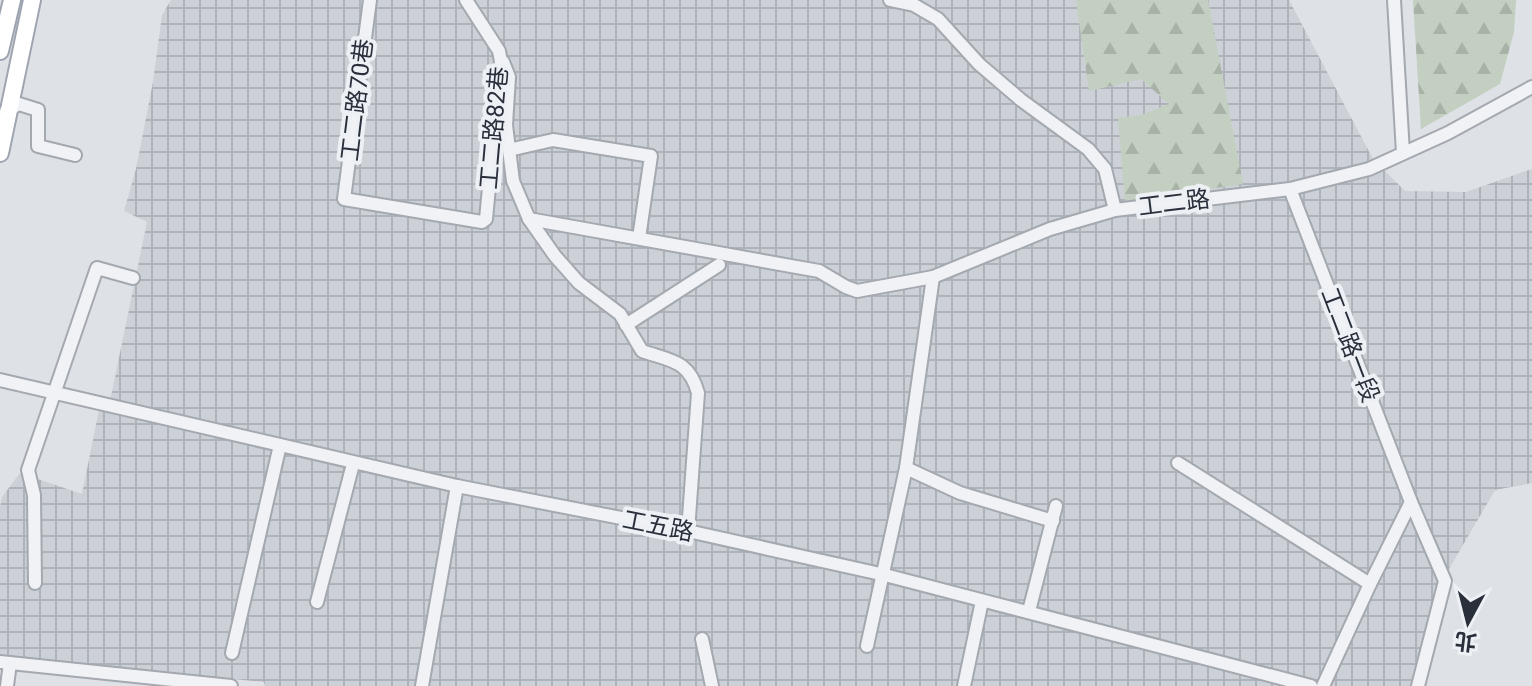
<svg xmlns="http://www.w3.org/2000/svg" width="1532" height="686" font-family="Roboto,'Noto Sans TC',sans-serif">
  <defs>
    <pattern id="industrial-grid" width="8" height="8" patternUnits="userSpaceOnUse" patternTransform="scale(2)"><rect width="8" height="8" fill="#ccd0d7"/><path d="M0 4h8M4 0v8" fill="none" stroke="#afb3b9"/></pattern>
    <pattern id="forest-firs" width="22" height="20" patternUnits="userSpaceOnUse" patternTransform="scale(2)"><rect width="22" height="20" fill="#c3cfc0"/><path d="M5 1l3.5 6h-7zM16 11l3.5 6h-7z" fill="#a8b2a6"/></pattern>
  </defs>
  <rect width="100%" height="100%" fill="#dee1e6"/>
  <path fill="url(#industrial-grid)" d="M171 0H1289L1373 159 1405 191 1466 192 1532 169V483L1495 490 1434 595 1410 686H265L264 682 191 675 189 683 93 665 0 656V507L2 497 20 473 82 494 99 410 108 411 147 222 124 211 136 169 153 82 162 15Z"/>
  <g fill="url(#forest-firs)">
    <path d="M1076 0H1208L1243 184 1125 201 1118 118 1141 115 1169 104 1141 79 1089 91Z"/>
    <path d="M1413 0H1516L1514 32 1500 84 1421 129Z"/>
  </g>
  <g fill="none" stroke-linecap="round" stroke-linejoin="round">
    <g stroke="#a4a8af" stroke-width="16">
      <g id="minor">
        <path d="M370 0 344 199 482 222 486 219 501 62 499 51 466 0"/>
        <path d="M890 0 914 5 938 19 979 64 1021 100 1088 149 1105 169 1115 210 1290 189 1369 169 1448 133 1532 87"/>
        <path d="M1394 0 1403 153"/>
        <path d="M503 62 509 77 506 125 513 181 529 219 555 256 579 283 620 314 642 351C671 361 689 360 698 393L688 531"/>
        <path d="M6 111 19 104 38 110V146L75 155"/>
        <path d="M509 150 553 140 651 156 639 238"/>
        <path d="M1290 189 1411 502 1445 581 1418 686"/>
        <path d="M529 219 819 271 846 287 857 291 933 277 1050 229 1115 210"/>
        <path d="M626 325 719 265"/>
        <path d="M0 380 457 486 688 531 885 575 1311 686"/>
        <path d="M1178 463 1370 584"/>
        <path d="M906 468 960 493 1053 521"/>
        <path d="M35 583 34 495 28 470 97 268 133 278"/>
        <path d="M317 602 353 464"/>
        <path d="M1029 611 1056 506"/>
        <path d="M702 639 712 686"/>
        <path d="M867 646 906 468 933 277"/>
        <path d="M232 653 280 445"/>
        <path d="M0 662 231 686"/>
        <path d="M7 686 10 663"/>
        <path d="M422 686 457 486"/>
        <path d="M964 686 982 601"/>
        <path d="M1323 686 1370 584 1411 502"/>
      </g>
    </g>
    <g stroke="#9fa5b0" stroke-width="20">
      <g id="major">
        <path d="M0 51 12 0"/>
        <path d="M0 153 32 0"/>
      </g>
    </g>
    <use href="#minor" stroke="#f0f2f5" stroke-width="12"/>
    <use href="#major" stroke="#fff" stroke-width="16"/>
  </g>
  <g text-anchor="middle" stroke-width="8" stroke-linejoin="round" paint-order="stroke">
    <g font-size="24" fill="#292f3b" stroke="#edf0f4">
      <text transform="translate(357 100) rotate(-83)" y="8">工二路70巷</text>
      <text transform="translate(494 128) rotate(-85)" y="8">工二路82巷</text>
      <text transform="translate(1174 203) rotate(-7)" y="8">工二路</text>
      <text transform="translate(1350 345) rotate(69)" y="8">工二路一段</text>
      <text transform="translate(658 526) rotate(11)" y="8">工五路</text>
    </g>
  </g>
  <g transform="translate(1468 622) rotate(187)" stroke="#edf0f4" stroke-width="6" paint-order="stroke">
  <path d="M0-6L14 30L0 20L-14 30Z" fill="#292f3b"/>
  <text y="-12" font-size="22" font-weight="bold" text-anchor="middle" fill="#292f3b">北</text>
  </g>
</svg>
